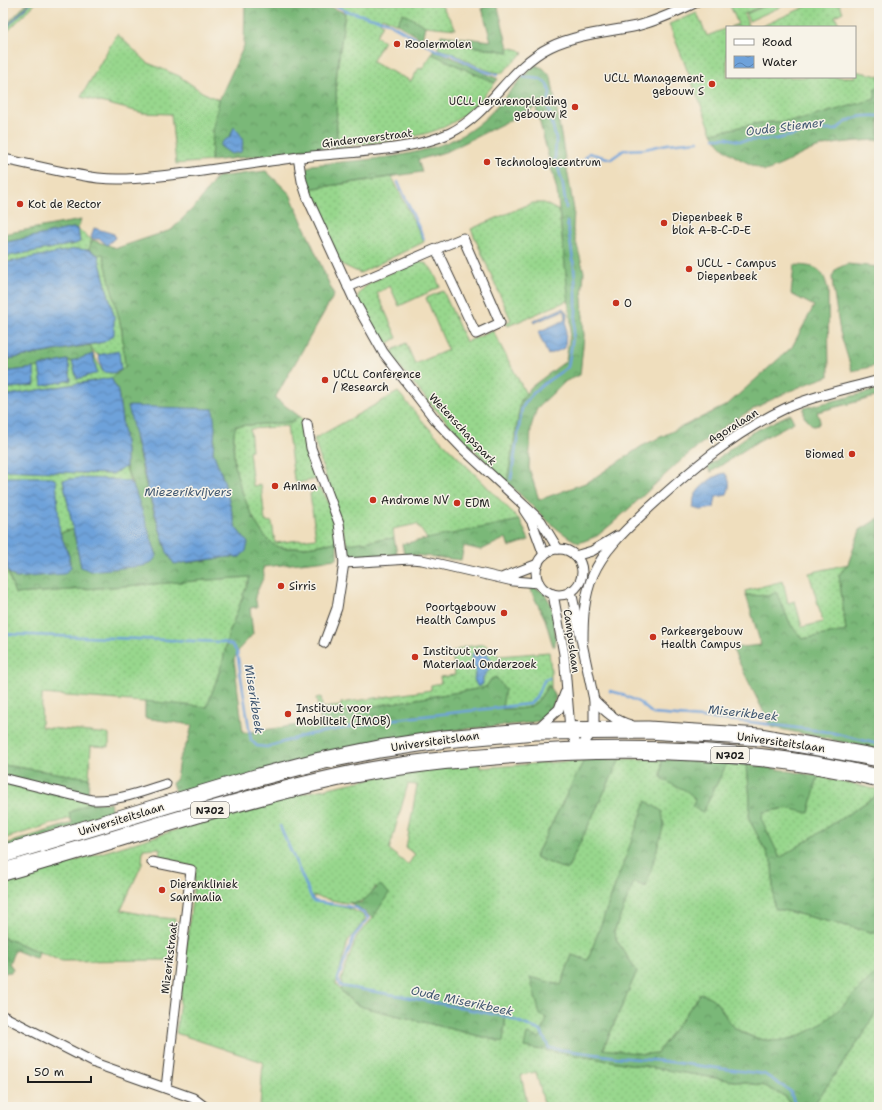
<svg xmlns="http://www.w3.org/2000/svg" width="882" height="1110" font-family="'Shantell Sans',sans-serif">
  <defs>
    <pattern id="grass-dots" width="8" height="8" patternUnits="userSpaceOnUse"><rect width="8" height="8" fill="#98d78d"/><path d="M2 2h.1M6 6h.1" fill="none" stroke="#82b879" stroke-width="1.8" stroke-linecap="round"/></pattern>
    <pattern id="forest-crowns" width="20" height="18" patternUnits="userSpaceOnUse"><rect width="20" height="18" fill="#7ab878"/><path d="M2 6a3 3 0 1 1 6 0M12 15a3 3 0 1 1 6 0" fill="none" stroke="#639562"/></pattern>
    <pattern id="water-waves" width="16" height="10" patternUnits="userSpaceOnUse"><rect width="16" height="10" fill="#6ea2da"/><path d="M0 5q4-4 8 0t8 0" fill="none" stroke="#5a83b0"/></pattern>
  </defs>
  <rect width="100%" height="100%" fill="#f7f3e8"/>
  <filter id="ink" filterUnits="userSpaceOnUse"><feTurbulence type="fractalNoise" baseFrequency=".025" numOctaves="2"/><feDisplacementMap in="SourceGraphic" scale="8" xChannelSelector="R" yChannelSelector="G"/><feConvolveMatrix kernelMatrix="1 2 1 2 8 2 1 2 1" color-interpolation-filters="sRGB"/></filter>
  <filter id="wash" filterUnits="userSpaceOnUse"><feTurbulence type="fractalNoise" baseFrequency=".012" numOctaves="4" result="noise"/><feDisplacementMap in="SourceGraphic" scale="16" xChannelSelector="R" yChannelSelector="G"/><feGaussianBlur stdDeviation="0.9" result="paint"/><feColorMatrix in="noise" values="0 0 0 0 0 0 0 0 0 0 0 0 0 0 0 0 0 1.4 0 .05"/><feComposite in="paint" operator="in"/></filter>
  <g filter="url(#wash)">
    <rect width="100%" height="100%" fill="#efdebd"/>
    <g fill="url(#grass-dots)" stroke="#5a7a54" fill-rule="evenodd">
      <path d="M27 3H36L3 36V28Z"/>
      <path d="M336 3H440L456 29 425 26 403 13 397 24 382 17 380 22 383 24 376 36 384 41 372 62 411 81 419 68 422 69 432 54 495 83C483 97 471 110 455 121 427 140 371 142 337 147L336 78 345 13Z"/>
      <path d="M729 3H768L744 14 749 27H730L738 24Z"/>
      <path d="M814 3H839L843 12 835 16 839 24 834 27H760Z"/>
      <path d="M697 13 707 36 727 28V77H855V71L879 76V88H875L876 99 800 120 759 123 712 133 669 24Z"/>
      <path d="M117 34 148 63 179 76 202 92 219 100 213 131 211 161 176 164 171 114 143 113 81 97Z"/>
      <path d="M439 41 508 52V47L520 50 523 53 502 73C478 72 462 53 438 49Z"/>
      <path d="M392 177 424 242 360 273 341 264 308 189Z"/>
      <path d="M532 203H544L559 211 569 300 508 326 506 323 511 320 471 229Z"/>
      <path d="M78 229 92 240 89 250 76 249 3 263V257L75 244 80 242Z"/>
      <path d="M103 253 122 331 125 367 111 378 3 396V389L35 385 34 368 39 366 42 386 71 380 68 360 72 362 77 379 97 373 93 354 103 372 119 351 98 355 90 349V345L104 342 114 316 98 255Z"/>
      <path d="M419 261C432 263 435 276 440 287L399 306 390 286 377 293 397 338 385 345C376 332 361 315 358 299 356 283 406 267 419 261Z"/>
      <path d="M443 291 466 342 493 331 526 394 521 400 507 482C465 442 425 401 391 355L393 350 406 343 415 364 448 350 426 298Z"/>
      <path d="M398 392 426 425 520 520 428 540 417 524 393 529 394 538 347 544 314 439Z"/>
      <path d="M299 416 302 419 306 442 317 479 297 483 294 479 287 426 250 429 252 450 249 451 253 486 261 485 265 521 272 522 275 543 316 538 310 494 316 489H319C330 494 335 530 337 542 322 544 288 552 276 546 258 539 238 485 235 466 233 455 234 441 234 430L235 426 291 422Z"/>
      <path d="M126 467 130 482 111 479 63 480 73 529 60 533 49 477 3 478V470L112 474Z"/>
      <path d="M3 542 8 572 15 594 250 577 228 636 223 661 207 707 42 694 41 727 109 734V747L91 746 89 778 3 765Z"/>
      <path d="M848 564 839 575 846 631 802 639 791 625 776 593 769 596 746 595 745 591 783 581 788 603 795 601 802 627 823 622 809 573Z"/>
      <path d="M484 644 499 656 549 652 551 670V688L548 685C534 710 528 709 502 709L491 679 486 687 471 690 320 715 316 698 321 697 322 708 341 706V703L431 690V685L441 683 440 677 455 675 452 652 464 647Z"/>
      <path d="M620 759H662L661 777C669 784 676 784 685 788 693 793 698 804 703 812L727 763 747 764 750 800 749 819 772 863 774 908 879 934V969C841 1007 797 1066 737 1029 727 1023 723 1008 714 1000 711 997 705 995 701 993L657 1053 645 1054 603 1050 637 971 617 941 614 932 634 881 645 887 647 802 588 960 572 955 561 985 530 978 548 1018 540 1038 524 1047 765 1086 786 1097 792 1107H545L536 1072 521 1075 528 1107H260L263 1062 176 1033 196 867 163 860 159 856 160 848 143 849 142 864 121 910 155 917 175 919 170 960 61 961 3 937V883L278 799 406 771 480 763V768L584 760 535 857 567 870ZM408 784 417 785 406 848 415 854 408 865 389 850ZM376 886 373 918 357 936 345 968 341 981 342 986 506 1014 503 1042 363 1007C352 1003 343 995 336 984L348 941 365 920V917C352 906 331 905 315 901L312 896C338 899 360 915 376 886Z"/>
      <path d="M818 776 879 790V794L780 858 761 820 763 812 787 808 809 812Z"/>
      <path d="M3 781 11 785 91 802 69 813 71 818 3 839Z"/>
      <path d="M879 1006V1107H812L863 1035Z"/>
    </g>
    <g fill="url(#forest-crowns)" stroke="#4b6a4a" fill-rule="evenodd">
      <path d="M245 3H321L345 13 336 78 337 147 211 161 213 131 219 100 244 46Z"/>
      <path d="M494 3H497L509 52 439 41 441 35 491 41 482 8Z"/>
      <path d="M403 13 425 26 422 39 397 24Z"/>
      <path d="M433 50C456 57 475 70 498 79L495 83 432 54Z"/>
      <path d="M535 65 543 68 551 77 574 210 573 230 584 272 582 297 584 336 580 375 566 381 537 408 531 427 529 468 539 500 588 482 642 446 727 405 792 347 814 306 791 294 794 265C816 266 823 267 828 290L829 376C784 391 740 413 702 443 665 472 634 507 597 536L579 543C554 531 527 500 507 482L521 400 531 387 566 361 571 325 564 255 557 191 536 107 448 151 418 160 422 172 308 189 305 170 312 165C363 159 434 159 476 126 499 109 514 83 535 65Z"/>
      <path d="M875 88H879V140C857 141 832 142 811 150 795 157 782 166 765 171 743 160 724 155 712 133L759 123 800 120 875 99Z"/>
      <path d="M266 171 290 194 334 295 275 398 299 416 291 422 236 426C232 437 233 454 235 465 237 484 258 538 276 546 288 552 323 544 337 542V559L263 567 264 576 255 596 257 607 250 608 253 634 240 648 234 659 243 733 320 722V715L471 690 486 687 491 679 496 677 505 689 502 709C528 709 535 710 548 685L556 697 551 710 545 717 539 721 521 724 432 732 363 745 176 795 172 783 176 780 179 759 188 741 192 725 145 718V701L207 707 223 661 228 636 250 577 15 594 8 573 16 578 64 573 71 568 69 556 60 533 73 529 81 567 157 556 126 467V450L118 391 111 378 125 367 122 331 103 254 98 255 89 250 92 240 117 248 171 230 198 203 217 177ZM215 428 213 452 224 481 236 528 244 538 240 557H228L186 563 167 552 148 494 135 437Z"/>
      <path d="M81 220 78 229 73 228 3 243V234Z"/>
      <path d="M847 264 879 267V365L852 371 840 332 833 288 832 277 836 269Z"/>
      <path d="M90 345 93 354 72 362 67 360 34 368 3 372V360Z"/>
      <path d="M877 390 879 396 817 412 820 421 818 425 813 426 804 417V408Z"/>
      <path d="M790 414 794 422 758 441 711 472 707 467 751 433Z"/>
      <path d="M879 518V750L771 727 732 648 761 645 746 595 769 596 776 592 791 625 802 639 846 631 839 575 848 564 860 530Z"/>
      <path d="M520 520 529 540 509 547 506 538 481 550 464 546 461 560 404 554 402 544Z"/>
      <path d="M394 538 397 554 349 558 347 544Z"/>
      <path d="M529 587C555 587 556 627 555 646H553L545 619Z"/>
      <path d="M620 759 567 870 535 857 584 760Z"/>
      <path d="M662 759 727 763 703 812 692 807 695 800C687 786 672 788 661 777Z"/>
      <path d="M747 764 818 776 809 813 787 808 763 812 762 820 780 858 879 794V934L774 908 772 863 749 819 750 800Z"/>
      <path d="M3 765 89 778 88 795 72 798 11 785 3 781Z"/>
      <path d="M646 801 662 811 664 825 646 887 634 882 614 932 617 941 637 971 603 1049 645 1054 657 1053 701 993C705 995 711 997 714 1000 723 1008 727 1023 736 1029 796 1066 841 1007 879 969V1006L863 1035 812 1107H792L786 1097 765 1086 524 1047 527 1034 540 1038 547 1018 540 1015 530 977 561 985 572 955 588 960Z"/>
      <path d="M91 802 110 803 112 814 3 851V845L72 823 69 813Z"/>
      <path d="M380 885 389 893 373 918 361 909 350 903H361Z"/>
      <path d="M3 937 39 952 37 959 15 950 9 963 13 969 11 972 3 973Z"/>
      <path d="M342 986 506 1014 503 1042 363 1007 354 1003 340 990Z"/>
    </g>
    <path fill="#98d78d" stroke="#5a7a54" d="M772 3H789L749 21 746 14Z"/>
    <g fill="url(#water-waves)" stroke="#455f7b">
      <path d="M29 3H31L3 32V30Z"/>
      <path d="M234 127C242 135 245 141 241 152L231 154 220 146 222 142 230 137Z"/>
      <path d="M73 228 78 229 80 242 75 244 3 257V243Z"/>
      <path d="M94 228 114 234 115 238 107 245 100 239H93L91 237Z"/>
      <path d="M76 249 89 250 98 255 114 316V335L104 342 3 360V263Z"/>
      <path d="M563 308 567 313 565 348 548 355 538 332 565 320 564 310 534 323 533 321Z"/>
      <path d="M119 351 121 370 113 373 103 372 98 355Z"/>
      <path d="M93 354 97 373 77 379 72 361Z"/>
      <path d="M68 360 71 380 42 386 39 366Z"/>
      <path d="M34 368 35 385 3 389V372Z"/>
      <path d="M111 378 118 391 126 450V467L112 474 3 470V396Z"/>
      <path d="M128 406 213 409 215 428 213 452 224 481 236 528 248 543 246 551 240 557H228L174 564 167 552 149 494Z"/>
      <path d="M725 473C731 481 730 486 727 495L716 497 714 508 701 510 693 508C694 505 693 501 694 498 697 488 715 474 725 473Z"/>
      <path d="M9 477H50L56 480 60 533 69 556 71 568 64 574 16 578 8 572 3 542V478Z"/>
      <path d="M79 478 111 479 130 482 135 490 157 556 152 562 143 566 90 571 81 567 63 480Z"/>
      <path d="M480 650C488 652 495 662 489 670 487 673 484 675 483 678 483 680 483 682 483 684L480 686H477L474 679 476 669 473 666 471 658 473 653Z"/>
    </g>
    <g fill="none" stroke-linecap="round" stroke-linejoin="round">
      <g stroke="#6ea2da" stroke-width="2.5">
        <path d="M331 3 346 11 385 21 436 50 451 54 481 70 497 75"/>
        <path d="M523 77 540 79 547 84 550 92 548 107 556 139 555 162 558 167 581 164 589 153 611 159 624 150 645 149 667 144 698 141"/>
        <path d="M714 138H727L739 141 776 139 816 130H836C850 117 860 115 879 116"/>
        <path d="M558 167 563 185 566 208"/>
        <path d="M398 182 424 239"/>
        <path d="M511 479 522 408C533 389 551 379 568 367 571 348 575 330 576 311 577 281 572 251 567 222"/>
        <path d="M3 634 222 642 232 645 237 652 251 740 257 746 267 747 306 735 388 720 529 704 536 697 545 679 549 678"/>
        <path d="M610 691 622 694 640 703 653 714 750 722 829 732 878 744"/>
        <path d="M280 826 313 901 357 908 369 918 354 936 338 979 340 986 401 996 507 1017 541 1031 549 1048 616 1057 662 1061 764 1074 790 1091 796 1107"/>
      </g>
    </g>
  </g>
  <g filter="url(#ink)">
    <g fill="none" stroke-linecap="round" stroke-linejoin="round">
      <g stroke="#3c3934" stroke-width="11">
        <g id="street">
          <path d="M298 157 302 181 308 199 356 304 383 352 437 422 463 449 541 521 558 549"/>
          <path d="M3 159C34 165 66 174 98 178 124 181 153 177 179 174 219 169 260 162 300 157 345 152 410 152 450 133 491 113 509 67 550 47 577 34 608 32 637 26 657 21 676 12 695 3"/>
          <path d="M348 287 436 249 476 334 500 323 463 238 436 249"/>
          <path d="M307 424 311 448 339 523 344 563 411 559 422 560 513 581 539 583"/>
          <path d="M524 510 532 522 544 555"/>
          <circle cx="559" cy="572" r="23"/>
          <path d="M575 556 592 551 617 536"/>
          <path d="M504 577 538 564"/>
          <path d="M553 594 564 654 570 730 579 750 594 729V700L571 591"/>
          <path d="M583 641C583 618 584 597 593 575 604 549 628 528 649 508 692 469 733 433 786 408 815 395 848 389 879 380"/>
          <path d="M324 643 337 608 344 563"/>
          <path d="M594 700C605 711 615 721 631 725"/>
          <path d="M537 729 559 709 565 693"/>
          <path d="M3 778 92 800C119 801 141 792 166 784"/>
          <path d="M152 862 191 870 166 1088"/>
          <path d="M3 1016 97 1064 193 1098 205 1107"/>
        </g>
      </g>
      <g stroke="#3c3934" stroke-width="19">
        <g id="highway">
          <path d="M3 854 259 777 320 761 379 749 445 739 535 731 648 730 761 737 879 758"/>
          <path d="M3 872C114 841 223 803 335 778 388 766 442 760 495 756 622 745 754 748 879 778"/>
        </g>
      </g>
      <use href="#street" stroke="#fff" stroke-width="9"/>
      <use href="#highway" stroke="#fff" stroke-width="17"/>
    </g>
  </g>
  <g fill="#c8321e" stroke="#f7f3e8" stroke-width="1.5">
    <circle cx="397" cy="44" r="4"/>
    <circle cx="712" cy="84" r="4"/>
    <circle cx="575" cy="107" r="4"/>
    <circle cx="487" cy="162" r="4"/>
    <circle cx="20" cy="204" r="4"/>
    <circle cx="664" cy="223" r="4"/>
    <circle cx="689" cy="269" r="4"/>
    <circle cx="616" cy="303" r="4"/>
    <circle cx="325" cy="380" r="4"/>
    <circle cx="852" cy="454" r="4"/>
    <circle cx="275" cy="486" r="4"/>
    <circle cx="373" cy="500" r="4"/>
    <circle cx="457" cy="503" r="4"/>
    <circle cx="281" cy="586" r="4"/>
    <circle cx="504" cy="613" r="4"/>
    <circle cx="653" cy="637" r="4"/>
    <circle cx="415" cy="657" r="4"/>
    <circle cx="288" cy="714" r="4"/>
    <circle cx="162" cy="890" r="4"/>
  </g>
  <g text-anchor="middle" stroke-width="3" stroke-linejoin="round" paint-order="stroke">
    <g fill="#f7f3e8" stroke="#5e5c59" stroke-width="1">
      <rect x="711" y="747" width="38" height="16" rx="3"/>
      <rect x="191" y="802" width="38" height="16" rx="3"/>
    </g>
    <g font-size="10" font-weight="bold" fill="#1c1c1c">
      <text x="730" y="759">N702</text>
      <text x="210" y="814">N702</text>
    </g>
    <g font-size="11" fill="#1c1c1c" stroke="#f7f3e8" text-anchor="start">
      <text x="405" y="48">Rooiermolen</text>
      <text x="704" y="82" text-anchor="end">UCLL Management<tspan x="704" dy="13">gebouw S</tspan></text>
      <text x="567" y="105" text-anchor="end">UCLL Lerarenopleiding<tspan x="567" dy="13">gebouw R</tspan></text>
      <text x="495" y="166">Technologiecentrum</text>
      <text x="28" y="208">Kot de Rector</text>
      <text x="672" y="221">Diepenbeek B<tspan x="672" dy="13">blok A-B-C-D-E</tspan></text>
      <text x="697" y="267">UCLL - Campus<tspan x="697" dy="13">Diepenbeek</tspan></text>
      <text x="624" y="307">O</text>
      <text x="333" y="378">UCLL Conference<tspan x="333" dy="13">/ Research</tspan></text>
      <text x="844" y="458" text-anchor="end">Biomed</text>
      <text x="283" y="490">Anima</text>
      <text x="381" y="504">Androme NV</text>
      <text x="465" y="507">EDM</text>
      <text x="289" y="590">Sirris</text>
      <text x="496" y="611" text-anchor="end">Poortgebouw<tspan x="496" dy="13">Health Campus</tspan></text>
      <text x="661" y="635">Parkeergebouw<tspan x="661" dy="13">Health Campus</tspan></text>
      <text x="423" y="655">Instituut voor<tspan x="423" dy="13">Materiaal Onderzoek</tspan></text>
      <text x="296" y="712">Instituut voor<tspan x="296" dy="13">Mobiliteit (IMOB)</tspan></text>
      <text x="170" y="888">Dierenkliniek<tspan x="170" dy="13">Sanimalia</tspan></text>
    </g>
    <g font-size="11" fill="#1c1c1c" stroke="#f7f3e8">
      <text transform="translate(367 138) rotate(-7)" y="4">Ginderoverstraat</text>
      <text transform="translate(733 426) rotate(-32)" y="4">Agoralaan</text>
      <text transform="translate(463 429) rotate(47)" y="4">Wetenschapspark</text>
      <text transform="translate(572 641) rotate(82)" y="4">Campuslaan</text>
      <text transform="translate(435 741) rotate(-8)" y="4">Universiteitslaan</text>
      <text transform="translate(781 742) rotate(8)" y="4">Universiteitslaan</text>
      <text transform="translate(121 819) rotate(-17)" y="4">Universiteitslaan</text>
      <text transform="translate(169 958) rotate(-83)" y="4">Mizerikstraat</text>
    </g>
    <g font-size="12" font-style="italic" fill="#415871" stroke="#f7f3e8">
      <text transform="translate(785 127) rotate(-7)" y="4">Oude Stiemer</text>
      <text x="188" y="496">Miezerikvijvers</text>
      <text transform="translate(254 699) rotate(81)" y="4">Miserikbeek</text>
      <text transform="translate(743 713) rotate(6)" y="4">Miserikbeek</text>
      <text transform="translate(462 1001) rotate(12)" y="4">Oude Miserikbeek</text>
    </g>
  </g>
  <rect width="882" height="1110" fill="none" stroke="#f7f3e8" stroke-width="16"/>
  <rect x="726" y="26" width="130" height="52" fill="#f7f3e8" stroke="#9f9d96"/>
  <rect x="734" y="39" width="20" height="6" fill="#ffffff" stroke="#9f9d96"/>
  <text x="762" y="46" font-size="12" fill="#1c1c1c">Road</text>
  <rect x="734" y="56" width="20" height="12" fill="url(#water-waves)" stroke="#9f9d96"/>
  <text x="762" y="66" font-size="12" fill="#1c1c1c">Water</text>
  <path d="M28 1076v6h63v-6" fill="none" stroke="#1c1c1c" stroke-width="2"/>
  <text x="34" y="1076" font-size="12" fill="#1c1c1c" stroke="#f7f3e8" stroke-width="3" paint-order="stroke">50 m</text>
</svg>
